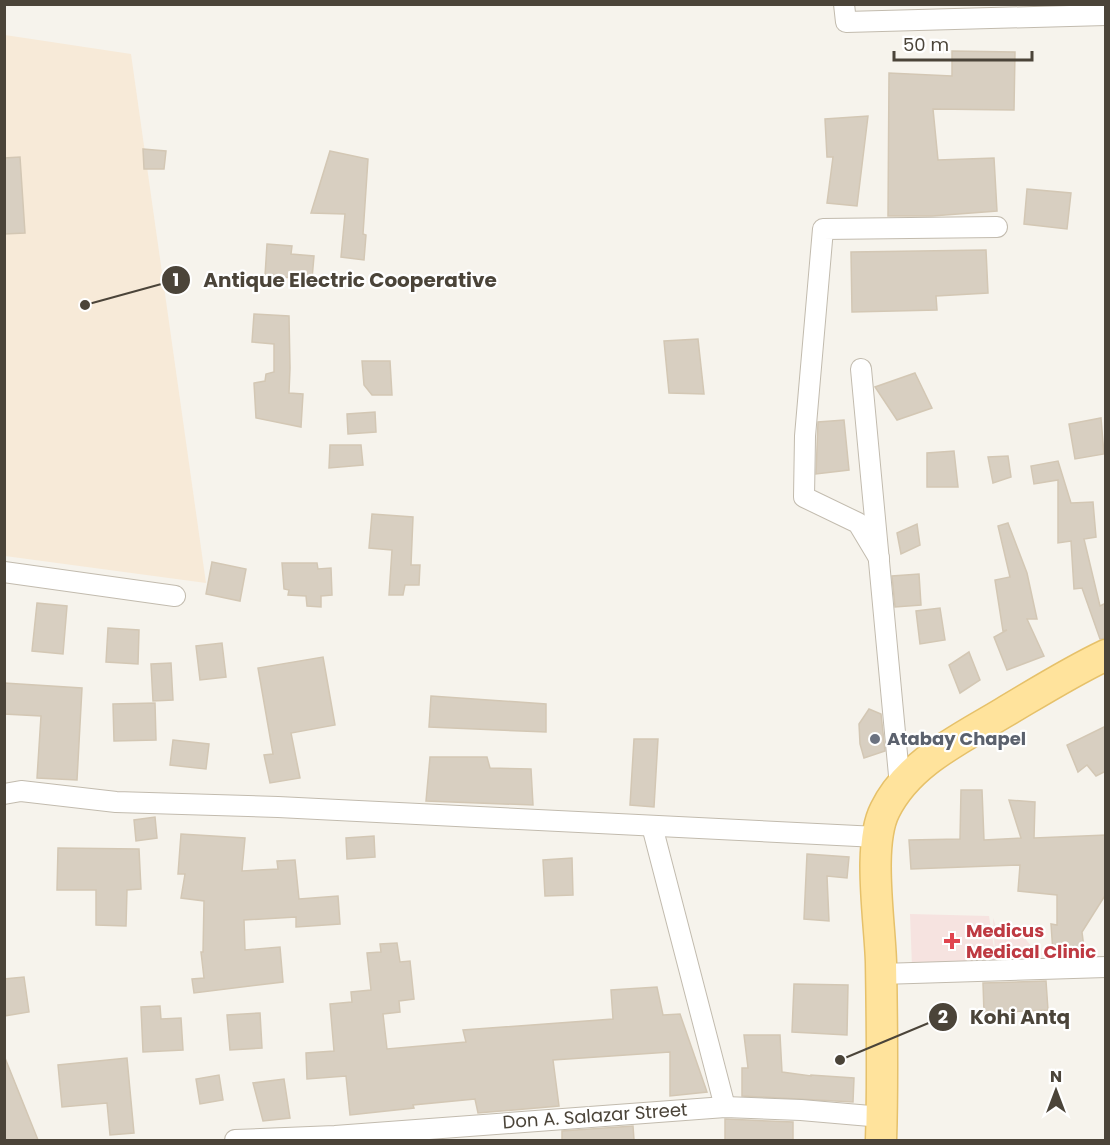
<svg xmlns="http://www.w3.org/2000/svg" width="1110" height="1145" font-family="Poppins,sans-serif">
  <rect width="100%" height="100%" fill="#f6f3ec"/>
  <path fill="#f7ead8" d="M5 35 131 54 206 583 5 556Z"/>
  <path fill="#f6e3e0" d="M910 914 989 916 995 955 993 918 997 930 1015 926 1032 947 1033 964 912 967Z"/>
  <g fill="#d8cfc1" stroke="#d3c7b4" stroke-width="1.5">
    <path d="M952 51 1015 52 1014 110 933 109 938 160 994 158 997 211 932 216H888L889 73 952 76Z"/>
    <path d="M868 116 857 206 827 203 833 157H827L825 119Z"/>
    <path d="M143 149 166 151 164 169H144Z"/>
    <path d="M330 151 368 159 363 234 366 235 364 260 341 257 345 214 311 213Z"/>
    <path d="M20 157 25 233 4 234V158Z"/>
    <path d="M1027 189 1071 193 1067 229 1024 224Z"/>
    <path d="M267 244 292 246 291 254 314 256 312 279 265 276Z"/>
    <path d="M986 250 988 293 936 296 937 310 852 312 851 252Z"/>
    <path d="M254 314 289 316 290 368 289 393 303 394 301 427 256 418 254 383 265 381 266 374 274 372V344L252 342Z"/>
    <path d="M698 339 704 394 669 393 664 341Z"/>
    <path d="M362 361H390L392 395H372L364 385Z"/>
    <path d="M915 373 932 408 897 420 875 387Z"/>
    <path d="M375 412 376 432 348 434 347 414Z"/>
    <path d="M1101 418 1104 454 1075 459 1069 424Z"/>
    <path d="M844 420 849 470 816 474 818 422Z"/>
    <path d="M330 445H361L363 465 329 468Z"/>
    <path d="M954 451 958 487H927V453Z"/>
    <path d="M1008 456 1011 477 993 483 988 457Z"/>
    <path d="M1058 461 1071 503 1093 502 1096 537 1084 539 1100 606 1106 603V638L1100 639 1082 588 1074 589 1071 541 1058 543V480L1034 484 1031 466Z"/>
    <path d="M372 514 413 517 411 565H420L419 585H405L403 595H389L392 550 369 548Z"/>
    <path d="M1008 523 1027 573 1037 619H1027L1044 656 1007 670 994 637 1007 630 1003 631 995 580 1010 577 998 526Z"/>
    <path d="M917 524 920 545 901 554 897 533Z"/>
    <path d="M212 562 246 569 240 601 206 594Z"/>
    <path d="M282 563H317L318 569 331 568 332 595 321 596V607L307 606 306 596 288 595 289 590 284 589Z"/>
    <path d="M919 574 921 605 895 607 892 576Z"/>
    <path d="M37 603 67 606 63 654 32 651Z"/>
    <path d="M940 608 945 640 920 644 916 611Z"/>
    <path d="M108 628 139 630 138 664 106 662Z"/>
    <path d="M222 643 226 677 200 680 196 646Z"/>
    <path d="M969 652 980 680 960 693 949 665Z"/>
    <path d="M323 657 335 725 291 733 300 778 270 783 264 755 273 754 258 668Z"/>
    <path d="M171 663 173 700 153 701 151 664Z"/>
    <path d="M4 683 82 688 77 780 37 778 41 716 4 714Z"/>
    <path d="M431 696 546 704V732L429 727Z"/>
    <path d="M155 703 156 740 114 741 113 704Z"/>
    <path d="M869 709 881 714 885 751 864 758 860 744 859 724Z"/>
    <path d="M1106 726V771L1096 776 1087 765 1078 772 1067 745Z"/>
    <path d="M634 739H658L654 807 630 805Z"/>
    <path d="M173 740 209 744 206 769 170 765Z"/>
    <path d="M430 757H487L490 768 531 769 533 805 426 801Z"/>
    <path d="M961 790H982L984 840 1021 838 1009 800 1035 802 1034 838 1106 835V894L1082 932 1084 948 1053 953 1051 924 1057 925V895L1018 891 1020 865 911 869 909 840 960 839Z"/>
    <path d="M155 817 157 838 136 841 134 820Z"/>
    <path d="M181 834 245 838 242 871 278 869 277 861 295 860 299 899 338 896 340 924 296 927V917L244 920 245 950 280 947 283 982 194 993 192 979 204 978 201 952H203L204 901 181 898 185 874H178Z"/>
    <path d="M374 836 375 857 347 859 346 838Z"/>
    <path d="M58 848 139 849 141 889 127 890 126 926 96 925V890H57Z"/>
    <path d="M807 854 849 857 847 878 827 876 829 921 804 919Z"/>
    <path d="M572 858 573 895 545 896 543 860Z"/>
    <path d="M397 943 400 962 410 961 414 999 399 1001 400 1012 383 1014 387 1049 466 1042 463 1030 613 1019 611 990 657 987 663 1015 680 1014 707 1092 670 1096V1052L553 1060 559 1106 478 1113 475 1099 413 1105 414 1108 350 1115 346 1076 307 1079 306 1053 334 1051 330 1004 352 1002 351 992 371 990 367 953 381 952 380 944Z"/>
    <path d="M24 977 29 1012 4 1016V979Z"/>
    <path d="M1046 981 1048 1010 984 1013 983 983Z"/>
    <path d="M794 984 848 985 847 1035 792 1032Z"/>
    <path d="M160 1006 161 1019 181 1018 183 1050 143 1052 141 1007Z"/>
    <path d="M260 1013 262 1048 230 1050 227 1015Z"/>
    <path d="M744 1035H780L782 1072 811 1076V1075L854 1078 853 1102 742 1096V1068H748Z"/>
    <path d="M4 1058H5L38 1140H4Z"/>
    <path d="M127 1058 134 1133 110 1135 107 1103 62 1107 58 1065Z"/>
    <path d="M219 1075 223 1100 200 1104 196 1079Z"/>
    <path d="M284 1079 290 1118 263 1121 253 1083Z"/>
    <path d="M725 1119 793 1122V1140H725Z"/>
    <path d="M633 1126 634 1140H562V1131Z"/>
  </g>
  <g fill="none" stroke-linecap="round" stroke-linejoin="round">
    <g stroke="#c2bbae" stroke-width="22">
      <g id="minor">
        <path d="M844 4 846 22 1106 15"/>
        <path d="M861 369 900 786"/>
        <path d="M879 558 858 523 804 497 805 436 823 229 997 227"/>
        <path d="M4 572 175 596"/>
        <path d="M4 794 21 791 116 802 278 807 877 837"/>
        <path d="M652 826 725 1107"/>
        <path d="M881 974 1106 967"/>
        <path d="M235 1140 335 1136 725 1107 801 1110 882 1117"/>
      </g>
    </g>
    <g stroke="#e6c16a" stroke-width="33">
      <path id="primary" d="M881 1140C883 1082 882 1022 881 963 880 922 867 845 885 810 908 763 960 739 1003 713 1037 693 1070 672 1106 655"/>
    </g>
    <use href="#minor" stroke="#fff" stroke-width="20"/>
    <use href="#primary" stroke="#ffe39c" stroke-width="30"/>
  </g>
  <circle fill="#6b7280" stroke="#fff" stroke-width="2" cx="875" cy="739" r="6"/>
  <path fill="#e0444e" stroke="#fff" stroke-width="2" d="M949 932h6v6h6v6h-6v6h-6v-6h-6v-6h6z"/>
  <g text-anchor="middle" stroke-width="4.5" stroke-linejoin="round" paint-order="stroke">
    <g font-size="18" font-weight="bold" fill="#5b616d" stroke="#fff" text-anchor="start">
      <text x="887" y="745">Atabay Chapel</text>
    </g>
    <g font-size="18" font-weight="bold" fill="#be3a42" stroke="#fff" text-anchor="start">
      <text x="966" y="937">Medicus<tspan x="966" dy="21">Medical Clinic</tspan></text>
    </g>
    <g font-size="18" fill="#4b4439" stroke="#fff">
      <text transform="translate(595 1116) rotate(-4)" y="6">Don A. Salazar Street</text>
    </g>
  </g>
  <path fill="none" stroke="#4b4439" stroke-width="2" d="M85 305L176 280M840 1060L943 1017"/>
  <g fill="#4b4439" stroke="#fff" stroke-width="2">
    <circle cx="85" cy="305" r="6"/>
    <circle cx="840" cy="1060" r="6"/>
    <circle cx="176" cy="280" r="15"/>
    <circle cx="943" cy="1017" r="15"/>
  </g>
  <g font-size="18" text-anchor="middle" font-weight="bold" fill="#fff">
    <text x="176" y="286">1</text>
    <text x="943" y="1023">2</text>
  </g>
  <g font-size="20" text-anchor="middle" font-weight="bold" fill="#4b4439" stroke="#fff" stroke-width="4.5" stroke-linejoin="round" paint-order="stroke">
    <text x="350" y="287">Antique Electric Cooperative</text>
    <text x="1020" y="1024">Kohi Antq</text>
  </g>
  <rect width="1110" height="1145" fill="none" stroke="#4b4439" stroke-width="12"/>
  <g transform="translate(1056 1091)" stroke="#ffffff" stroke-width="4.5" paint-order="stroke">
  <path d="M0-4.5L10 22L0 15L-10 22Z" fill="#4b4439"/>
  <text y="-9" font-size="16" font-weight="bold" text-anchor="middle" fill="#4b4439">N</text>
  </g>
  <path d="M894 51v9h138v-9" fill="none" stroke="#4b4439" stroke-width="3"/>
  <text x="903" y="51" font-size="18" fill="#4b4439" stroke="#ffffff" stroke-width="4.5" paint-order="stroke">50 m</text>
</svg>
